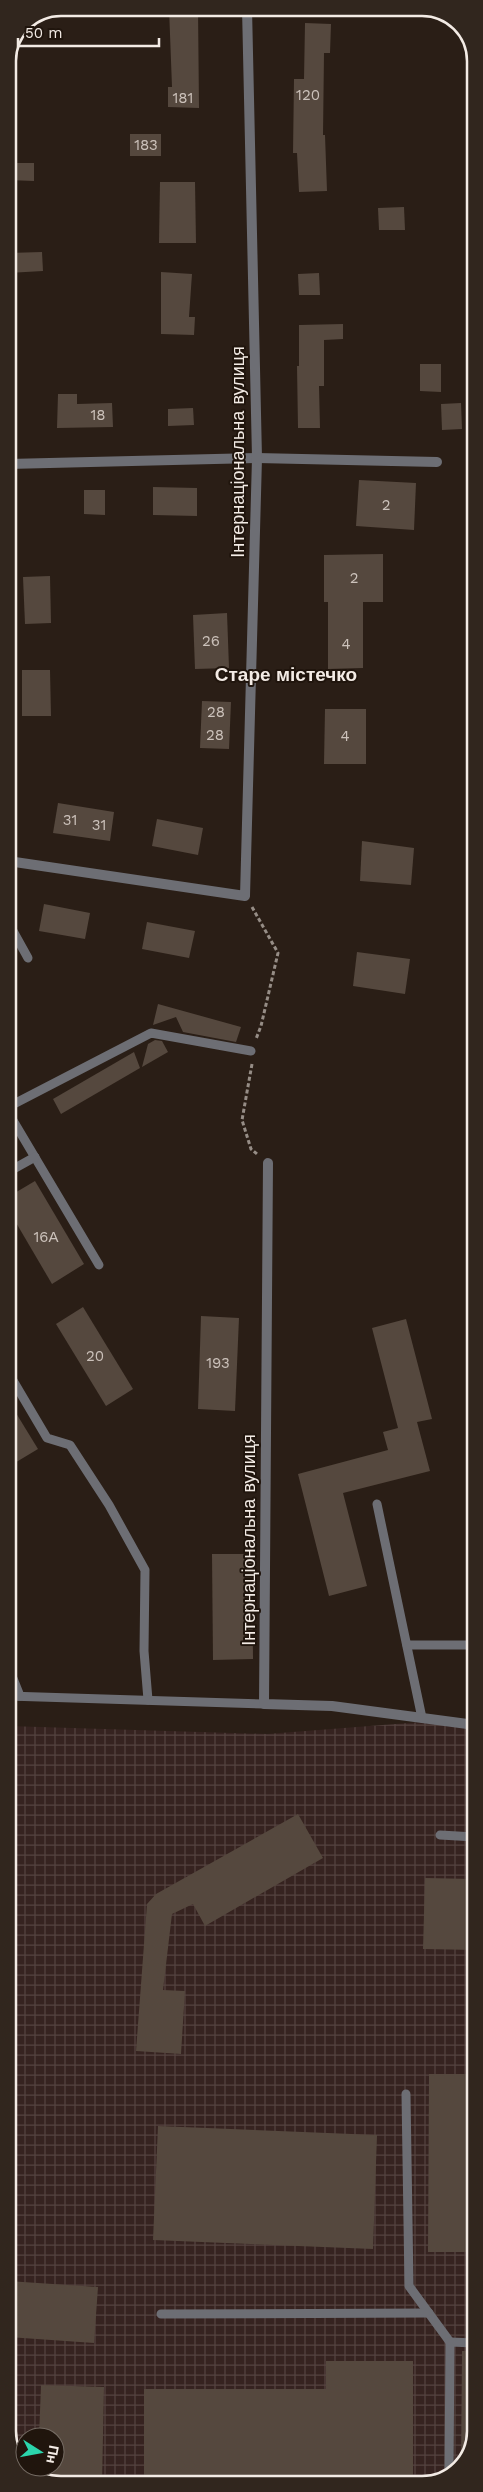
<svg xmlns="http://www.w3.org/2000/svg" width="483" height="2492" font-family="'Work Sans',sans-serif">
  <defs>
    <pattern id="industrial-grid" width="8" height="8" patternUnits="userSpaceOnUse" patternTransform="scale(1.25)"><rect width="8" height="8" fill="#362320"/><path d="M0 4h8M4 0v8" fill="none" stroke="#544340"/></pattern>
  </defs>
  <rect width="100%" height="100%" fill="#2a1e16"/>
  <path fill="url(#industrial-grid)" fill-rule="evenodd" d="M421 1722 475 1729V2431L462 2466 429 2484H55L23 2469 8 2438V1726L267 1734ZM25 2437H55V2467H25Z"/>
  <g fill="#55483e">
    <path d="M169 8H198L199 108 168 107V87H172Z"/>
    <path d="M305 23 331 24 330 53H324L323 135H325L327 191 299 192 297 153H293L294 79H304Z"/>
    <rect x="130" y="134" width="31" height="22"/>
    <path d="M8 163H34V181L8 180Z"/>
    <path d="M160 182H195L196 243H159Z"/>
    <path d="M404 207 405 230H379L378 208Z"/>
    <path d="M42 252 43 271 8 273V253Z"/>
    <path d="M161 272 192 274 189 317H195L194 335 161 334Z"/>
    <path d="M319 273 320 295H299L298 274Z"/>
    <path d="M343 324V339L324 340V386H319L320 428H298L297 366H299V325Z"/>
    <path d="M420 364H441V392L420 391Z"/>
    <path d="M58 394H77V404L112 403 113 427 57 428Z"/>
    <path d="M461 403 462 429 442 430 441 404Z"/>
    <path d="M193 408 194 425 168 426V409Z"/>
    <path d="M359 480 416 483 414 530 356 526Z"/>
    <path d="M153 487 197 488V516L153 515Z"/>
    <path d="M84 490H105V515L84 514Z"/>
    <path d="M383 554V602H363V668L328 669V602H324V555Z"/>
    <path d="M50 576 51 623 25 624 23 577Z"/>
    <path d="M227 613 229 668 195 669 193 615Z"/>
    <path d="M22 670H50L51 716H22Z"/>
    <path d="M202 701 231 702 229 749 200 748Z"/>
    <path d="M325 709H366V764H324Z"/>
    <path d="M58 803 114 812 110 841 53 833Z"/>
    <path d="M157 819 203 828 198 855 152 846Z"/>
    <path d="M362 841 414 848 411 885 360 881Z"/>
    <path d="M44 904 90 913 85 939 39 931Z"/>
    <path d="M147 922 195 931 189 958 142 949Z"/>
    <path d="M357 952 410 959 405 994 353 986Z"/>
    <path d="M158 1004 241 1027 236 1042 183 1032 176 1017 153 1025Z"/>
    <path d="M155 1040 162 1041 168 1052 142 1067 148 1044Z"/>
    <path d="M134 1052 140 1068 61 1114 53 1099Z"/>
    <path d="M35 1181 84 1264 52 1284 8 1209V1197Z"/>
    <path d="M83 1307 133 1389 106 1406 56 1324Z"/>
    <path d="M201 1316 239 1318 235 1411 198 1409Z"/>
    <path d="M406 1319 432 1419 417 1422 430 1471 343 1493 367 1586 329 1596 298 1474 388 1450 383 1432 398 1428 372 1328Z"/>
    <path d="M8 1400 38 1449 8 1467Z"/>
    <path d="M212 1554H252L253 1659 213 1660Z"/>
    <path d="M298 1814 323 1858 205 1926 193 1904 172 1914 163 1990 185 1991 181 2054 136 2051 147 1904 156 1894Z"/>
    <path d="M425 1878 475 1879V1950L423 1949Z"/>
    <path d="M429 2074H475V2252H428Z"/>
    <path d="M158 2126 377 2135 373 2249 153 2240Z"/>
    <path d="M8 2281 98 2287 94 2343 8 2337Z"/>
    <path d="M462 2351H475L476 2431 462 2466 461 2465Z"/>
    <path d="M326 2361H413V2484H144V2389H326Z"/>
    <path d="M41 2385 104 2387 102 2484H55L23 2469 22 2467H55V2437H39Z"/>
  </g>
  <g fill="none" stroke-linecap="round" stroke-linejoin="round">
    <g stroke="#968d86" stroke-width="3" stroke-dasharray="4 2.5" stroke-linecap="butt">
      <path d="M252 907 278 953 261 1026 256 1039"/>
      <path d="M252 1064 242 1120 251 1149 257 1154"/>
    </g>
    <g stroke="#6d6e74" stroke-width="9">
      <path d="M8 922 28 958"/>
      <path d="M8 1107 151 1033 251 1051"/>
      <path d="M8 1112 99 1265"/>
      <path d="M8 1172 35 1157"/>
      <path d="M8 1372 47 1438 70 1445 109 1505 145 1570 144 1651 148 1700"/>
      <path d="M377 1504 422 1718"/>
      <path d="M407 1645H475"/>
      <path d="M8 1666 20 1696"/>
      <path d="M8 1696 264 1704"/>
      <path d="M440 1835 475 1837"/>
      <path d="M406 2094 409 2286 450 2342"/>
      <path d="M161 2314 429 2313"/>
      <path d="M449 2473 450 2342 475 2343"/>
    </g>
    <g stroke="#6d6e74" stroke-width="10">
      <path d="M8 464 257 458 437 462"/>
      <path d="M8 861 245 896 257 458 247 8"/>
      <path d="M268 1163 264 1704 332 1706 475 1725"/>
    </g>
  </g>
  <g text-anchor="middle" stroke-width="4" stroke-linejoin="round" paint-order="stroke">
    <g font-size="15" fill="#ccc2bb">
      <text x="308" y="100">120</text>
      <text x="183" y="103">181</text>
      <text x="146" y="150">183</text>
      <text x="98" y="420">18</text>
      <text x="386" y="510">2</text>
      <text x="354" y="583">2</text>
      <text x="211" y="646">26</text>
      <text x="346" y="649">4</text>
      <text x="216" y="717">28</text>
      <text x="215" y="740">28</text>
      <text x="345" y="741">4</text>
      <text x="70" y="825">31</text>
      <text x="99" y="830">31</text>
      <text x="46" y="1242">16А</text>
      <text x="95" y="1361">20</text>
      <text x="218" y="1368">193</text>
    </g>
    <g font-size="18" fill="#f3ebe5" stroke="#20150d">
      <text transform="translate(238 452) rotate(-90)" y="6">Інтернаціональна вулиця</text>
      <text transform="translate(249 1540) rotate(-90)" y="6">Інтернаціональна вулиця</text>
    </g>
    <g font-size="19" font-weight="bold" fill="#f3ebe5" stroke="#20150d">
      <text x="286" y="681">Старе містечко</text>
    </g>
  </g>
  <path d="M0 0H483V2492H0ZM61 16H422A45 45 0 0 1 467 61V2431A45 45 0 0 1 422 2476H61A45 45 0 0 1 16 2431V61A45 45 0 0 1 61 16Z" fill="#31261e" fill-rule="evenodd"/>
  <path fill="none" stroke="#f3ebe5" stroke-width="2.5" d="M61 16H422A45 45 0 0 1 467 61V2431A45 45 0 0 1 422 2476H61A45 45 0 0 1 16 2431V61A45 45 0 0 1 61 16Z"/>
  <g transform="translate(40 2452) rotate(101)"><circle r="24" fill="#20150d" stroke="#746b63"/>
  <path d="M0-4L9 19L0 12L-9 19Z" fill="#2bd5ac"/>
  <text y="-8" font-size="14" font-weight="bold" text-anchor="middle" fill="#f3ebe5">Пн</text>
  </g>
  <path d="M18 38v8h141v-8" fill="none" stroke="#f3ebe5" stroke-width="2.5"/>
  <text x="25" y="38" font-size="15" fill="#f3ebe5" stroke="#20150d" stroke-width="4" paint-order="stroke">50 m</text>
</svg>
